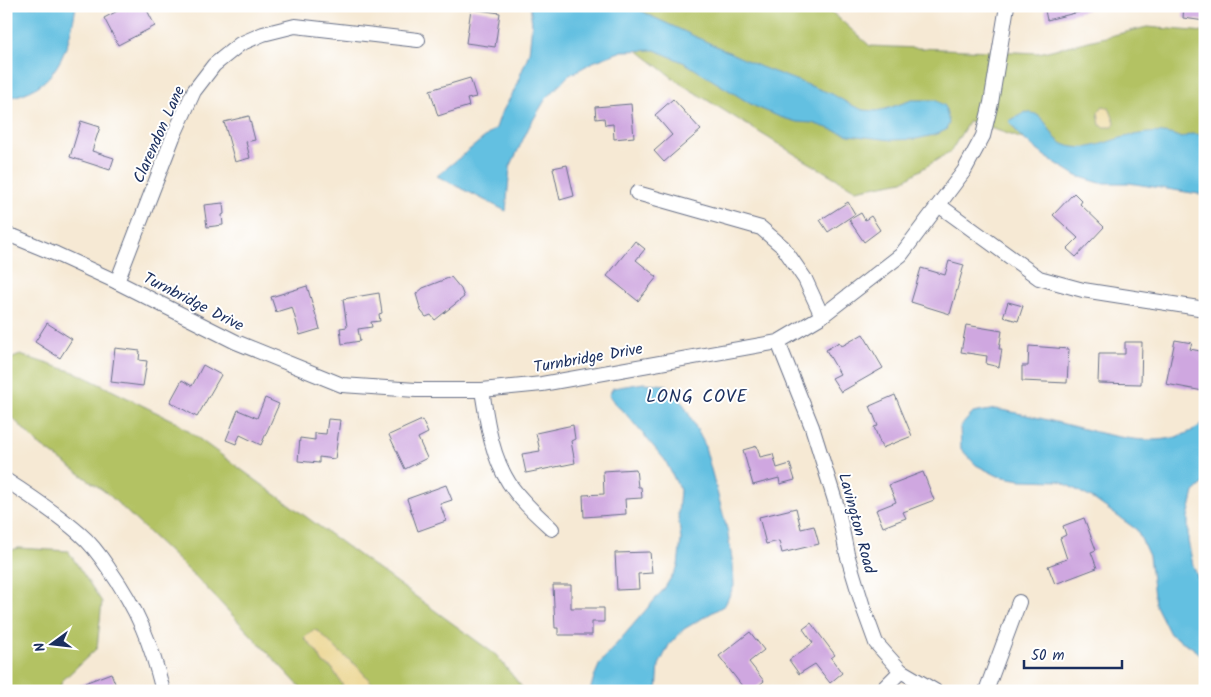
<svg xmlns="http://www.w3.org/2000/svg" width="1211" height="697" font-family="Kalam,sans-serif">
  <rect width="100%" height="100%" fill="#fff"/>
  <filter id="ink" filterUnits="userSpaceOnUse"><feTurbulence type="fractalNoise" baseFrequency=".02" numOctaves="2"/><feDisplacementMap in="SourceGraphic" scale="10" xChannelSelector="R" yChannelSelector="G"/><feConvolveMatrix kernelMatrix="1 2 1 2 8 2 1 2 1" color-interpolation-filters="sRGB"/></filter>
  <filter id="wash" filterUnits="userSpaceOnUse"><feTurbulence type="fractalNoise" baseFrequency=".0096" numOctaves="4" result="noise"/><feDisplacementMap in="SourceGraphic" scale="20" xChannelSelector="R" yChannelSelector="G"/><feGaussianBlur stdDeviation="1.12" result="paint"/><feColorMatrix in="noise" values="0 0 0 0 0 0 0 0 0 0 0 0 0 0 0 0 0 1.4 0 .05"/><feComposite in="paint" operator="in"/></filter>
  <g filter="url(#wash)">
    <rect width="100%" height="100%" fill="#f6e9d4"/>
    <g fill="#b3c264" stroke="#677861">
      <path d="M580 6H825L870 46 1039 53 1147 27 1205 32V175L1098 164 969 121 951 151 903 181 856 190 796 155 681 84Z"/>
      <path d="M20 355 77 373 176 422 496 655 525 691H304L200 581 108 494 37 443 6 411V361Z"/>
      <path d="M18 548 68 551 102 602 97 648 62 681 59 691H6V552Z"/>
    </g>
    <g fill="#eeda9e" stroke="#84847e">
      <path d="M1103 106 1109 108 1115 122 1113 127H1105L1100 125 1098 112Z"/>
      <path d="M313 630 318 631 344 656 356 665 379 691H346L332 668 323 663 317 652 304 638Z"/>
    </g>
    <g fill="#63c0e1" stroke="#3f78a0">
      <path d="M6 6H76C69 50 56 91 6 98Z"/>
      <path d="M530 6H633L653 17 761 67 832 94 851 105 863 110 876 111 886 109 912 100H935L945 106 949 123 946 130 934 135 916 139 892 140 849 135 812 123 797 122 780 117 754 106 685 63 655 50 622 51 593 62 568 76 545 100 529 127 510 167 506 211 437 176 496 128 500 116 514 91 529 53 532 24Z"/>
      <path d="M1026 112C1030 113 1035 113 1037 115 1053 125 1049 143 1073 147 1091 150 1105 142 1121 138 1141 133 1163 129 1181 138L1191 134 1205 135V195L1129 183H1100L1077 176 1046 157 1020 136 1009 121Z"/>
      <path d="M644 383 667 385 684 405 704 443 727 529 733 565 734 586 725 605 684 629 669 645 659 665 657 691H590L594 677 600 663 664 589 678 566 681 540 678 514 680 490 665 460 626 414 615 404 609 395 613 388Z"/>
      <path d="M996 409C1020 413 1044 419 1068 425 1109 435 1170 455 1205 421V482L1194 492 1188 517V541L1193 565 1205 597V658L1193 648 1170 634 1155 604 1149 556 1137 530 1095 500 1060 481 1021 480 998 476 976 465 961 449 960 427 973 413Z"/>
    </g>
    <g id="blocks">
      <g fill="#cfa7e0">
        <path d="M127 6H145L155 26 118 45 104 18Z"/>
        <path d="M1044 6H1086L1087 10 1047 20Z"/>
        <path d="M1184 6H1205V21L1183 18Z"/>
        <path d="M471 9 500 13 495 47 466 43Z"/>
        <path d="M470 78 476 97 467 99 469 106 438 116 430 90Z"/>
        <path d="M673 99 701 130 664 162 654 151 672 135 655 115Z"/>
        <path d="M631 104 634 137 614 139 613 124 605 125 604 118 596 119 595 107Z"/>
        <path d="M249 116 255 140 246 142 250 158 235 162 224 122Z"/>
        <path d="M81 121 100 127 92 151 114 158 110 170 70 157Z"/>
        <path d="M567 165 574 196 560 200 553 168Z"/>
        <path d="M1074 193 1082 201 1080 204 1104 227 1076 257 1067 249 1078 238 1053 215Z"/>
        <path d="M848 202 855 214 828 232 820 220Z"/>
        <path d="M223 203 224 214 222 215 223 225 207 227 204 205Z"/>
        <path d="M861 213 865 220 871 216 880 230 864 242 849 220Z"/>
        <path d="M635 241 645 249 636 260 657 277 638 301 607 276Z"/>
        <path d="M949 261 964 265 950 314 911 302 921 268 945 275Z"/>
        <path d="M451 277 461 289 464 297 435 320 431 315 426 317 421 311 416 294 423 288Z"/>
        <path d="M307 286 320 329 300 335 292 307 276 312 271 297Z"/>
        <path d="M379 293 382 313 379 314 380 321 371 322 372 327 358 329 360 341 342 344 340 328 347 327 343 299Z"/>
        <path d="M1008 302 1023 306 1018 321 1003 317Z"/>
        <path d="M47 323 72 339 60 358 35 342Z"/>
        <path d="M966 325 1002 331 999 349H1002L999 367 986 364 987 356 961 352Z"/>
        <path d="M863 334 883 368 841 392 832 378 840 374 826 350 839 342 842 346Z"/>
        <path d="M1175 340 1192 343 1190 349 1205 352V384L1203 391 1166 384Z"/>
        <path d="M1125 342H1142L1141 384 1098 383 1099 354H1125Z"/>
        <path d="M1029 346 1069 349 1067 383 1022 381V366H1028Z"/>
        <path d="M115 348 140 351 139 360 147 361 143 386 111 382Z"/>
        <path d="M203 365 221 375 197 417 170 402 182 380 192 386Z"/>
        <path d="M895 395 912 436 882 448 874 427 878 426 870 406Z"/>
        <path d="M265 398 279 404 261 445 240 435 236 444 226 440 238 410 257 418Z"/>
        <path d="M328 419 340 420 335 459 319 457V463L298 461 300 438 315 440V433L326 434Z"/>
        <path d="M422 420 428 433 418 438 427 458 405 469 389 435Z"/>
        <path d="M573 425 575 439 571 441 575 463 526 473 522 454 540 451 536 433Z"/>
        <path d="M757 446 760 457 773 454 777 468 790 464 795 480 780 484 779 478 753 485 743 450Z"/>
        <path d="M636 469 638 487H641L642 498 625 499 626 514 584 517 583 495 604 494 603 471Z"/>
        <path d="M923 472 934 500 903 512 906 518 883 527 876 510 896 502 889 485Z"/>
        <path d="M446 485 452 500 440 504 446 521 418 531 407 499Z"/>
        <path d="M796 508 801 529 814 526 819 544 782 553 779 541 766 544 759 517Z"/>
        <path d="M1084 518 1096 550 1091 552 1097 568 1055 584 1048 566 1067 559 1060 538 1066 535 1063 526Z"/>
        <path d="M650 552 652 573 638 574 639 589 617 590 615 553Z"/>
        <path d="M553 585H571V608H604V622H592V635H558V628H555Z"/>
        <path d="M811 623 835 655 831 658 842 673 830 683 815 664 799 674 789 660 813 643 803 629Z"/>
        <path d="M750 632 764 650 749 662 764 681 752 691H746L719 656Z"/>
        <path d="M111 673 118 691H66V690Z"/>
      </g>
    </g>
  </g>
  <g filter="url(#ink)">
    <use href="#blocks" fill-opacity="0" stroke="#687087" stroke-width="1"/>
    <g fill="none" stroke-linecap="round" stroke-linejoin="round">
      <g stroke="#687087" stroke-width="16">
        <g id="street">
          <path d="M637 193 761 228 783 247 805 279 822 316"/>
          <path d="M940 206 1039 278 1083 290 1205 309"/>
          <path d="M6 235 15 237 56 254 117 282 236 342 342 385 416 390H482L542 384 778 342 822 316 901 255 964 171 983 136 991 103 1007 6"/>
          <path d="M117 282 173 137 194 91 214 65 240 44 263 34 295 26 418 40"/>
          <path d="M778 342 812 427 838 510 847 554 864 610 876 643 901 671 935 691"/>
          <path d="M482 390C487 421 491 455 509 483 520 500 537 515 552 529"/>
          <path d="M6 480C31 497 58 514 80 534 92 544 101 557 109 569 138 610 151 643 163 691"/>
          <path d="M881 691 901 671"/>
          <path d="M986 691 1019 602"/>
        </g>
      </g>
      <use href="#street" stroke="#fff" stroke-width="14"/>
    </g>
  </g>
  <g text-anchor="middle" stroke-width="4" stroke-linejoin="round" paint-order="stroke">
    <g font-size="16" fill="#1b2f5e" stroke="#fff">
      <text transform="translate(158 134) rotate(-66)" y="6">Clarendon Lane</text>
      <text transform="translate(194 301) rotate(27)" y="6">Turnbridge Drive</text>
      <text transform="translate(588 357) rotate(-10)" y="6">Turnbridge Drive</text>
      <text transform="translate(858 523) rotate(75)" y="6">Lavington Road</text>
    </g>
    <g font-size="18" letter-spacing="1" fill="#1b2f5e" stroke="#fff">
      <text x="697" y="402">LONG COVE</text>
    </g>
  </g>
  <rect width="1211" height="697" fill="none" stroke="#fff" stroke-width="25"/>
  <g transform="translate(52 644) rotate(255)" stroke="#ffffff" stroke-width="4" paint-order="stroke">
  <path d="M0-4L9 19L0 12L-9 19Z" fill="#1b2f5e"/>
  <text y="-8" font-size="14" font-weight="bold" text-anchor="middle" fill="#1b2f5e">N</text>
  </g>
  <path d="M1024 660v8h98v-8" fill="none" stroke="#1b2f5e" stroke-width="2.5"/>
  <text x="1031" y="660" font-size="15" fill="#1b2f5e" stroke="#ffffff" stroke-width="4" paint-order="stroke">50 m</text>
</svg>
